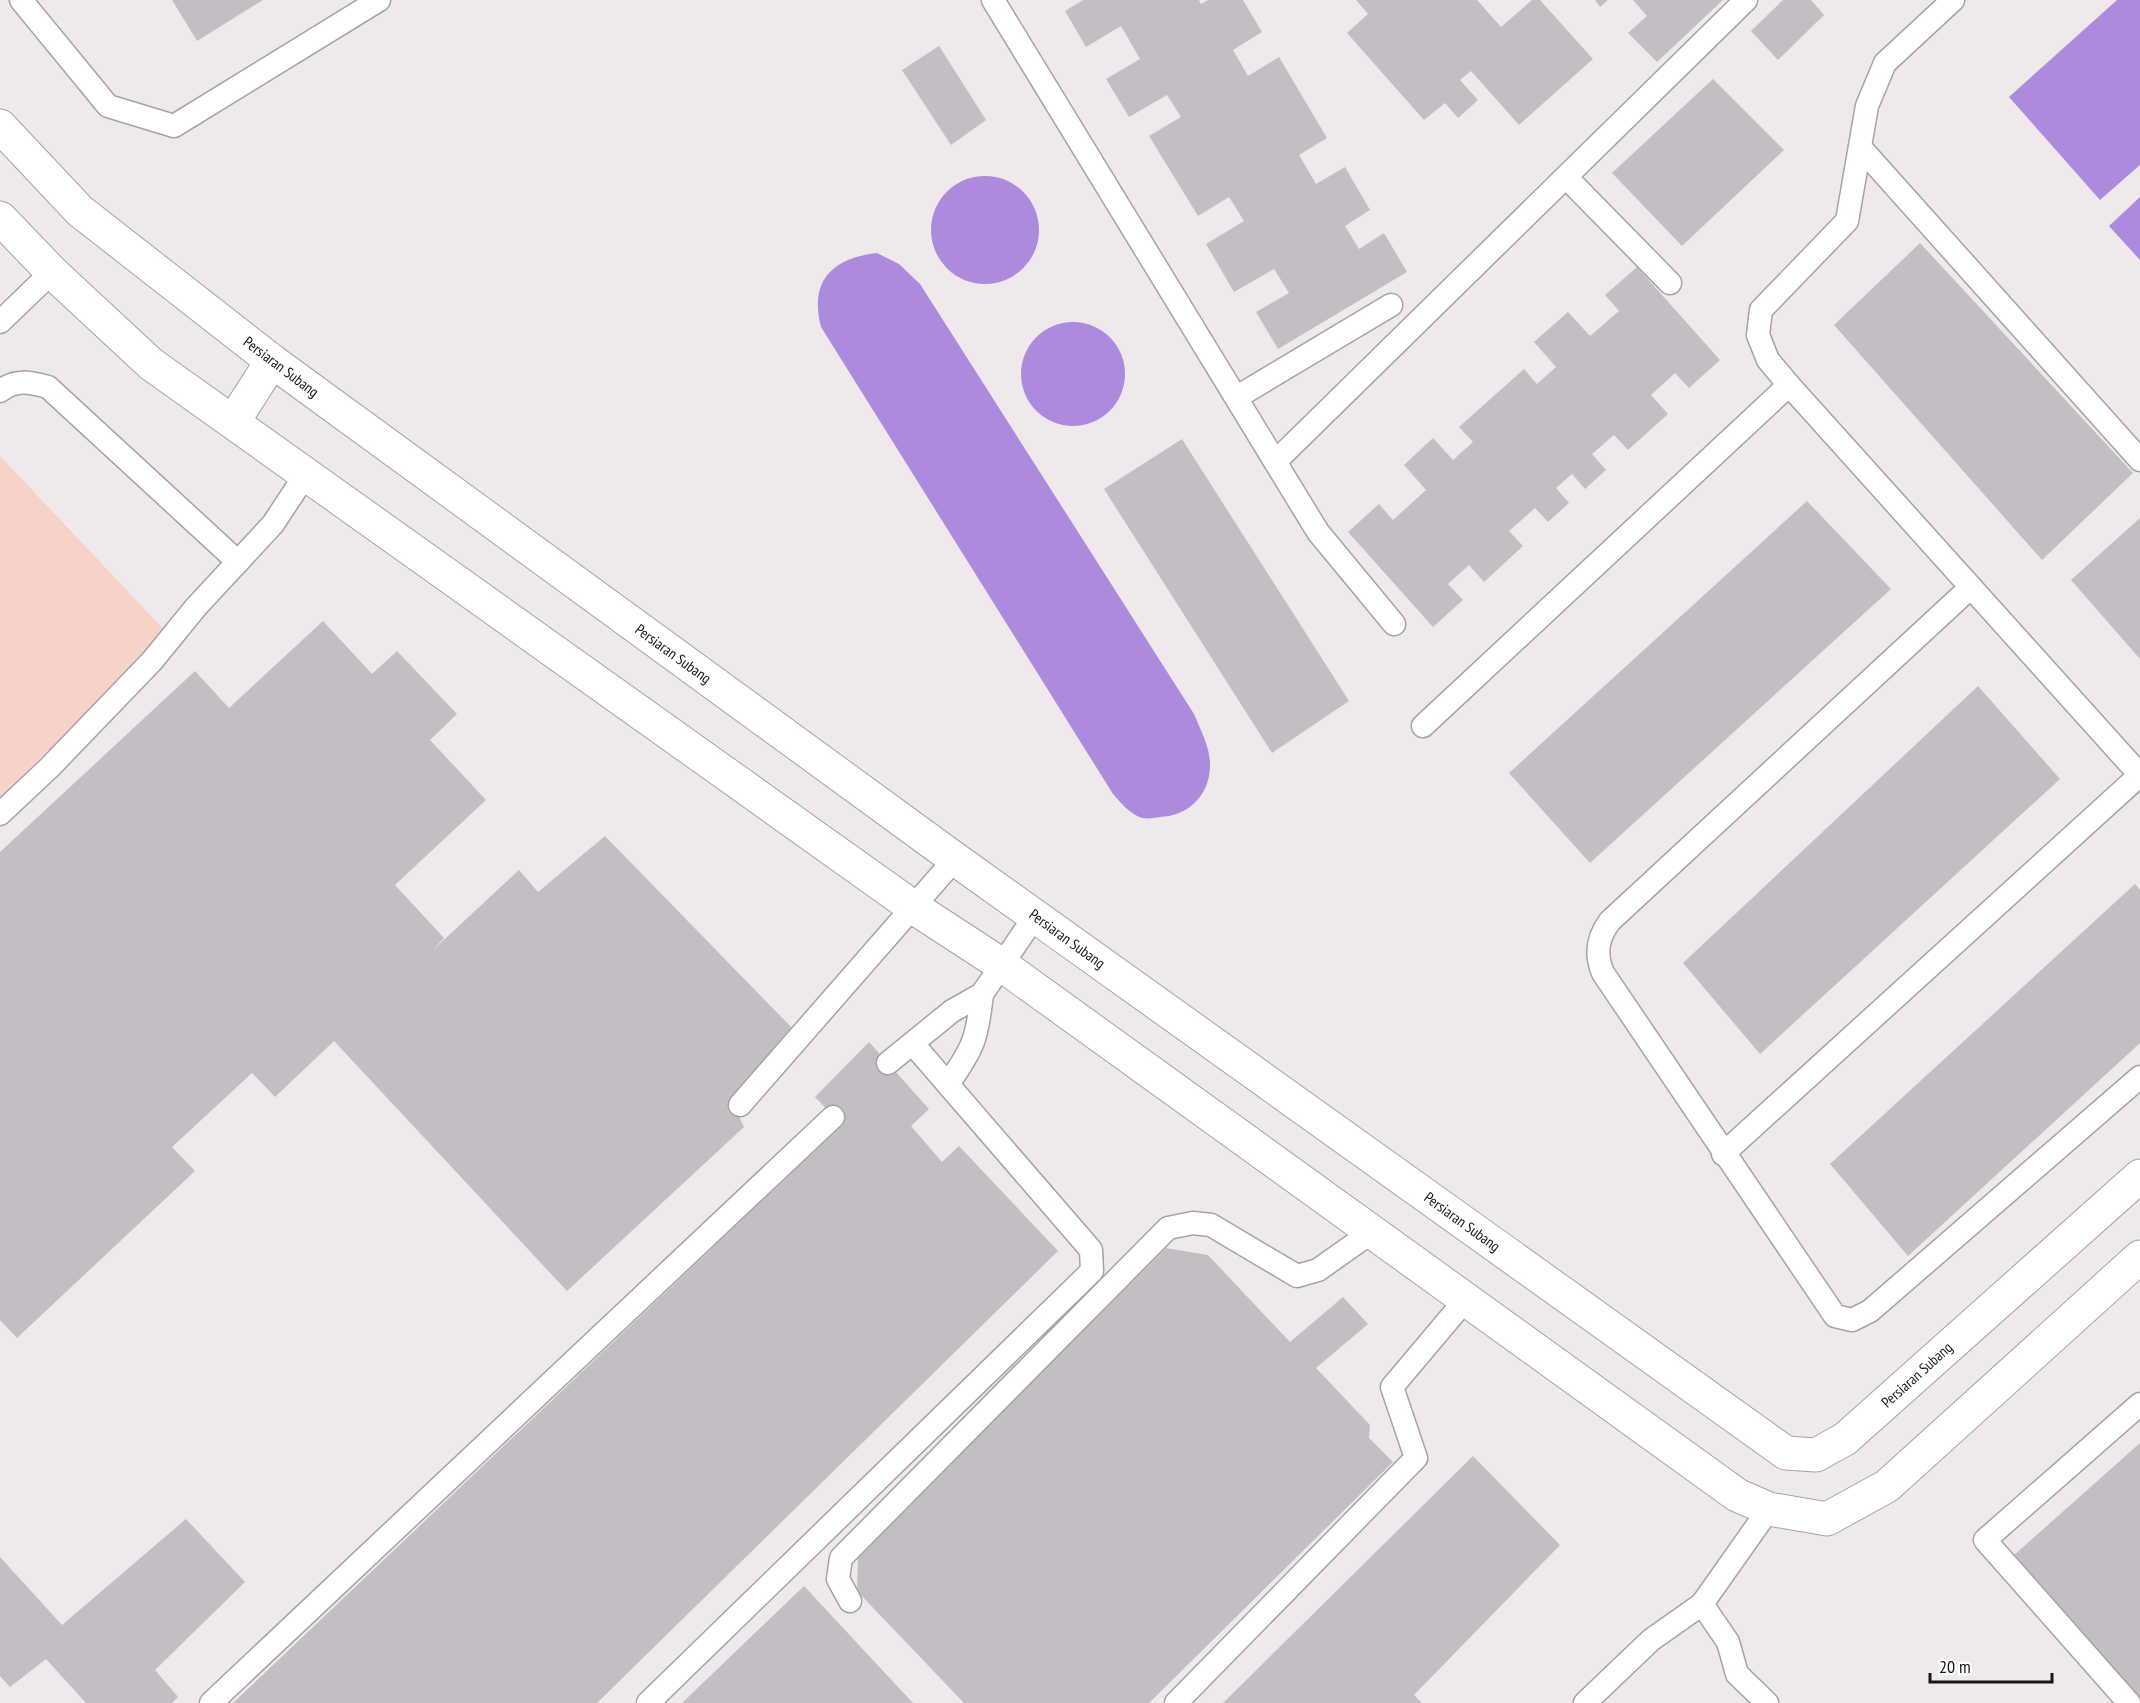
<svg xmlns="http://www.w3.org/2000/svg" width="2140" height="1703" font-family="'PT Sans Narrow',sans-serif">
  <rect width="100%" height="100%" fill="#f0e9ec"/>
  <path fill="#f7d2c9" d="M0 456 170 636 0 796Z"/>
  <g fill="#ac8bdf">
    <path d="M2117 0H2140V165L2100 200 2009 97Z"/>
    <circle cx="985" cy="230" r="54"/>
    <path d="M2140 197V260L2109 226Z"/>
    <path d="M877 253 899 264 920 284 1194 714C1201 731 1211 749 1210 767 1209 796 1188 816 1160 817 1155 818 1147 819 1142 818 1130 814 1121 803 1113 794L821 327C809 281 832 258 877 253Z"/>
    <circle cx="1073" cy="374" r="52"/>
  </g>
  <g fill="#c3bec4">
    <path d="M172 0H263L197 41Z"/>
    <path d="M1083 0H1199L1201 4 1208 0H1243L1262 32 1233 50 1248 76 1279 57 1327 138 1299 155 1316 184 1345 167 1370 210 1345 226 1359 249 1384 233 1407 272 1278 349 1256 312 1289 293 1274 269 1234 292 1206 244 1244 221 1229 197 1198 216 1149 136 1181 117 1167 95 1129 117 1106 79 1140 59 1121 26 1086 47 1065 11Z"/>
    <path d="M1356 0H1477L1501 27 1532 0H1540L1593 59 1519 125 1471 71 1460 80 1478 100 1458 118 1445 103 1424 120 1347 33 1368 14Z"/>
    <path d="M1595 0H1608L1600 7Z"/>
    <path d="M1633 0H1723L1657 62 1628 33 1647 16Z"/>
    <path d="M1783 0H1811L1824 15 1778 60 1751 31Z"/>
    <path d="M939 46 986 120 951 145 902 70Z"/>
    <path d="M1713 79 1784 150 1682 246 1612 173Z"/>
    <path d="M1920 243 2133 473 2042 560 1834 325Z"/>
    <path d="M1637 267 1720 360 1689 388 1675 373 1651 395 1668 414 1628 450 1614 435 1592 454 1606 470 1585 489 1572 474 1556 488 1569 503 1548 522 1535 508 1509 531 1523 546 1484 582 1469 565 1448 584 1463 600 1433 627 1348 532 1379 504 1393 520 1426 490 1404 465 1433 438 1453 460 1473 442 1459 427 1524 369 1537 384 1556 367 1534 342 1568 312 1590 336 1619 311 1605 295Z"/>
    <path d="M1182 439 1349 701 1272 753 1104 489Z"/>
    <path d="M1807 501 1891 589 1590 863 1509 773Z"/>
    <path d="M2140 518V659L2071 580Z"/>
    <path d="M323 621 372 674 397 651 457 714 430 740 486 800 395 885 444 938 433 950 519 870 538 892 605 836 795 1031 731 1100 744 1127 567 1291 334 1041 275 1097 252 1073 172 1147 195 1171 17 1338 0 1320V852L195 671 229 708Z"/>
    <path d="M1978 686 2060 779 1760 1054 1683 963Z"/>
    <path d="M2135 884 2140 890V1043L1908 1256 1830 1164Z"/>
    <path d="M869 1042 929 1109 911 1126 942 1162 959 1146 1058 1251 597 1703H233L842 1125 815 1097Z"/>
    <path d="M1166 1248 1208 1255 1290 1342 1343 1297 1368 1324 1316 1368 1370 1425 1369 1438 1393 1462 1149 1703H964L857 1591 858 1554Z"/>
    <path d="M2140 1443V1699L2013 1556Z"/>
    <path d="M1473 1456 1560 1545 1414 1695 1422 1703H1223Z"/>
    <path d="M186 1519 245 1582 155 1670 178 1697 172 1703H86L46 1659 10 1687 0 1676V1557L62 1625Z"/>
    <path d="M804 1586 913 1703H682Z"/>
  </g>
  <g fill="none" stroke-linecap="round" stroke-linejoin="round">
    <g stroke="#a8a2a5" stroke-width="25">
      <g id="service">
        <path d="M21 0 108 106 174 126 379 0"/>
        <path d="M993 0 1318 532 1394 624"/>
        <path d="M1953 0 1885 63 1867 106 1847 221 1761 310 1758 335 1768 360 1789 385 2140 775"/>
        <path d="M1860 147 2140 460"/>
        <path d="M1566 177 1670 283"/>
        <path d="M0 322 52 272"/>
        <path d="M0 391C16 379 29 382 48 387L238 562"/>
        <path d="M1237 397 1391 305"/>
        <path d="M1276 461 1746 0"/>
        <path d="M1971 587 1610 921C1597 938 1595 954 1603 973L1835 1316 1852 1320 1870 1311 2140 1077"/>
        <path d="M1423 726 1789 385"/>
        <path d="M0 814 50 767 152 661 196 607 273 524 306 474"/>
        <path d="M888 1063 952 1011 982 994 1035 916"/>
        <path d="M948 1084C974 1047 977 1039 982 994"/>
        <path d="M740 1105 955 859"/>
        <path d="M1723 1154 2140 775"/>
        <path d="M850 1601 838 1579 841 1558 1168 1228 1193 1223 1211 1225 1297 1276 1318 1270 1373 1231"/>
        <path d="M1702 1604 1728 1642 1737 1674 1767 1703"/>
        <path d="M211 1703 833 1117"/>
        <path d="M648 1703 1092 1271 1091 1250 913 1044"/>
        <path d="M1176 1703 1416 1458 1392 1387 1467 1298"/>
        <path d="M1585 1703 1651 1640 1702 1604 1769 1509"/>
        <path d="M2129 1703 1985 1540 2140 1404"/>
      </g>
    </g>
    <g stroke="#a8a2a5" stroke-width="35">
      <g id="tertiary">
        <path d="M0 126 80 211 272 361 955 859 1786 1453 1816 1455 1845 1439 2140 1176"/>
        <path d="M0 218 52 272 151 364 913 907 1002 965 1737 1495 1769 1509 1827 1519 1887 1486 2140 1257"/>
        <path d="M233 422 272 361"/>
      </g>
    </g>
    <use href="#service" stroke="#fff" stroke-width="22"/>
    <use href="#tertiary" stroke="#fff" stroke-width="33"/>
  </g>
  <g text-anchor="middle" stroke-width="4.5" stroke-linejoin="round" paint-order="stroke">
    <g font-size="15" fill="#171516" stroke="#fff">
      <text transform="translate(281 367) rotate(37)" y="5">Persiaran Subang</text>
      <text transform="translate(673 654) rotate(36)" y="5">Persiaran Subang</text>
      <text transform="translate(1067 939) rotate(36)" y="5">Persiaran Subang</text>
      <text transform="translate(1462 1222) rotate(36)" y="5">Persiaran Subang</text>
      <text transform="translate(1917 1375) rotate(-42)" y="5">Persiaran Subang</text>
    </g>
  </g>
  <path d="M1930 1673v9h122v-9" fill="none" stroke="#171516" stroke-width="3"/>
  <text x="1939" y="1673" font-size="18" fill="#171516" stroke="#ffffff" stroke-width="4.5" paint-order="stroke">20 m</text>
</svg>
